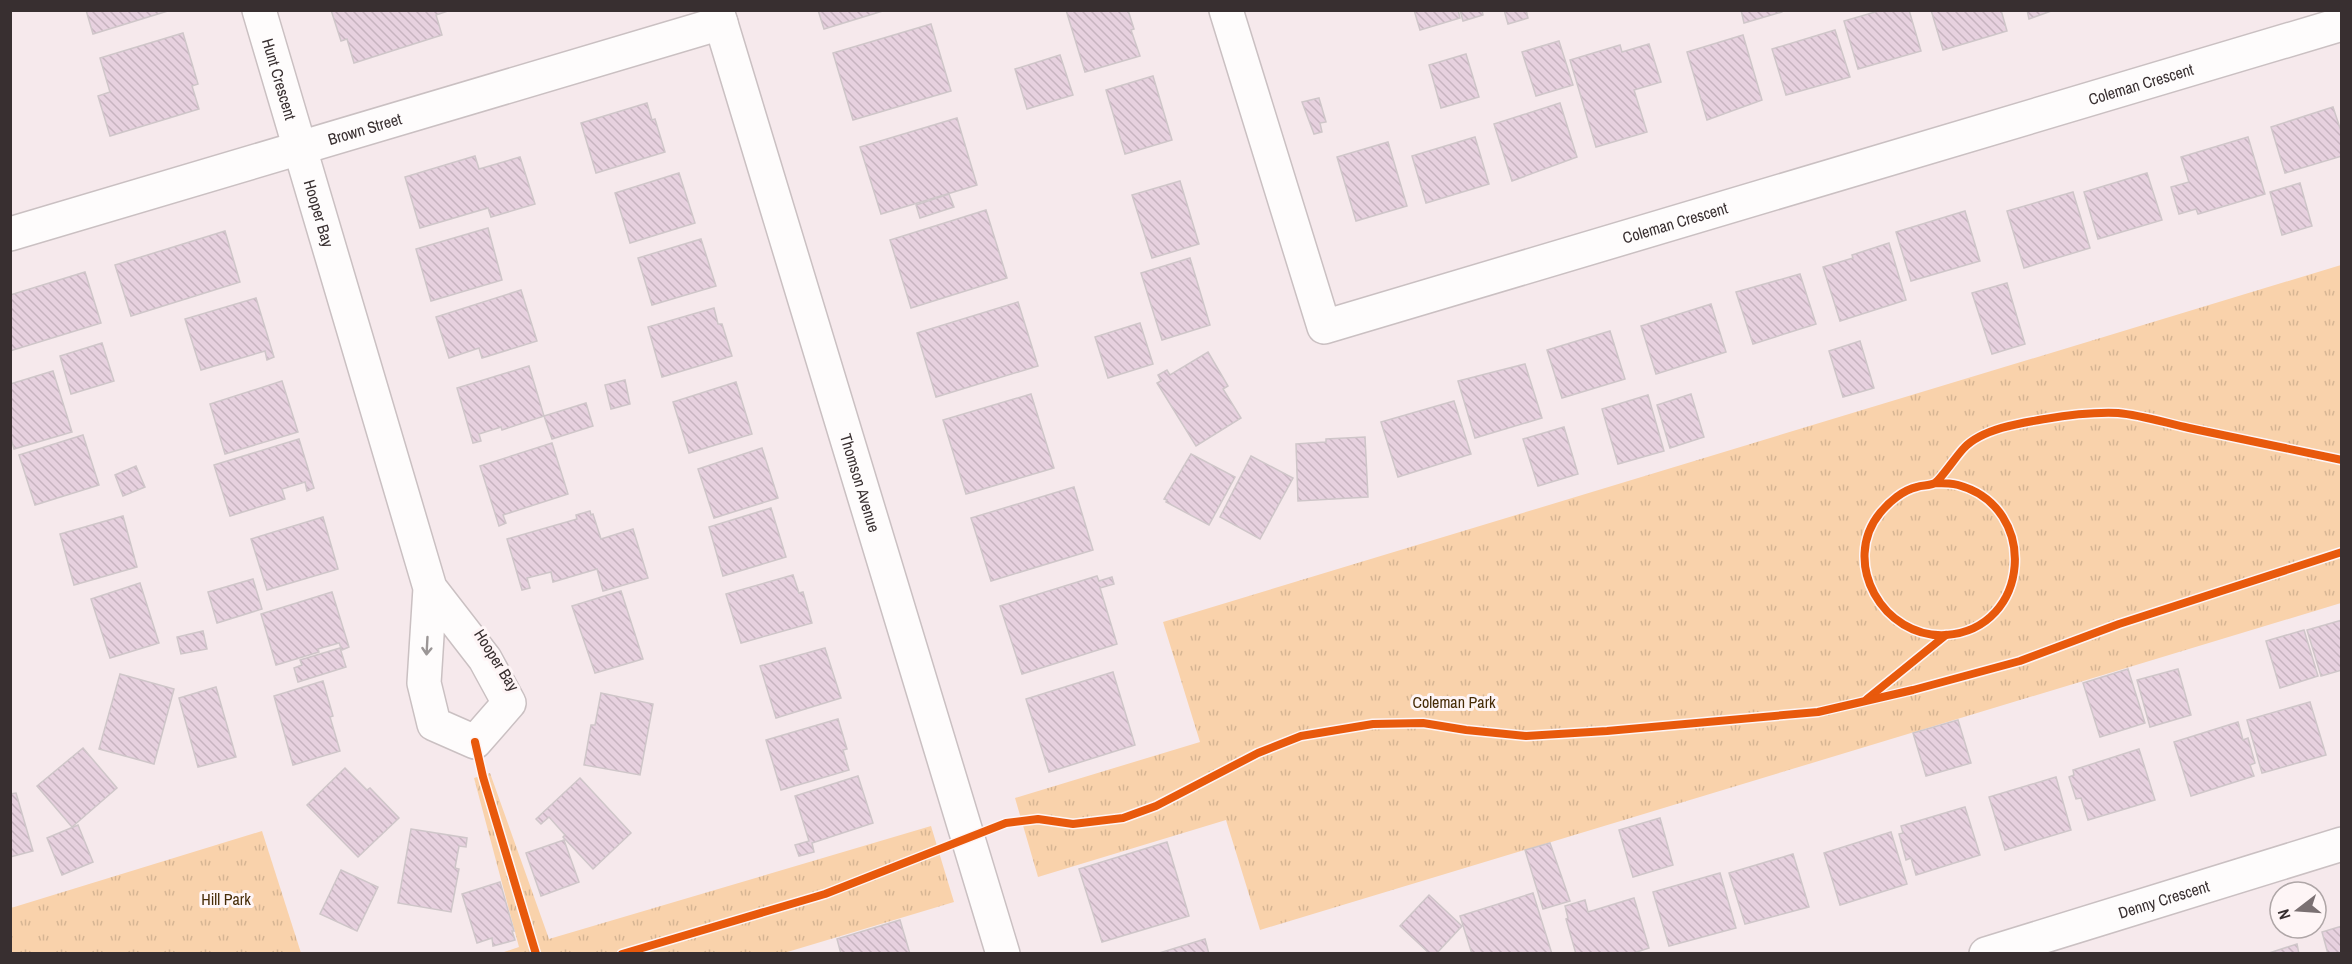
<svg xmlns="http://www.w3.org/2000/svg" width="2352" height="964" font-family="'Archivo Narrow',sans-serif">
  <defs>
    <pattern id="park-tufts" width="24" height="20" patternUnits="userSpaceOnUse" patternTransform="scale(1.5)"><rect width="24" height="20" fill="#f9d2ab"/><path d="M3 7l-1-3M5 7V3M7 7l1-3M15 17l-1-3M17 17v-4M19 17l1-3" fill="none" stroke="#d6b593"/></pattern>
    <pattern id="building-back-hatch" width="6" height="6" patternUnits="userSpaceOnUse" patternTransform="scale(1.5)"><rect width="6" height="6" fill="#e7d1df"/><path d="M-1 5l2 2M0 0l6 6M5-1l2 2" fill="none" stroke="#c7b4c0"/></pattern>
  </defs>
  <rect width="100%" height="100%" fill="#f6e9ec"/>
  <g fill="url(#park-tufts)">
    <path d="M2341 265V603L1260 930 1226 820 1038 877 1015 798 1200 742 1163 622Z"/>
    <path d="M490 773 549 939 931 826 954 902 784 953H501L519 947 474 778Z"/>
    <path d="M262 831 301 953H11V908Z"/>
  </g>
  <g fill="url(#building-back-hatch)" stroke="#cfc6c9" stroke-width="1.5">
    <path d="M86 10H171L93 34Z"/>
    <path d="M331 10H448V11L436 15 442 35 354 63 347 39 341 41Z"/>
    <path d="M818 10H886L824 29Z"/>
    <path d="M1066 10H1128L1134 29 1131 30 1140 56 1085 72Z"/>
    <path d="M1414 10H1458L1460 18 1420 30Z"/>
    <path d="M1460 10H1482L1483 15 1463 21Z"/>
    <path d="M1504 10H1526L1528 18 1508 24Z"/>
    <path d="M1741 10H1782V12L1744 23Z"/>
    <path d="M1882 10H1909L1921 51 1858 69 1844 21Z"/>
    <path d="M1931 10H2001L2007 31 1943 50Z"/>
    <path d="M2027 10H2054L2029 19Z"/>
    <path d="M931 24 951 91 853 120 833 53Z"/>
    <path d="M1835 30 1850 77 1786 95 1772 49Z"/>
    <path d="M183 33 198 84 192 86 199 109 110 136 98 96 110 92 100 58Z"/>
    <path d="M1743 35 1762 100 1707 120 1687 52Z"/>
    <path d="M1559 41 1573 85 1536 96 1522 52Z"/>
    <path d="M1649 44 1661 82 1634 90 1647 132 1596 147 1570 60 1620 45 1622 52Z"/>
    <path d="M1466 54 1479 97 1441 108 1429 65Z"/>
    <path d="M1060 55 1073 95 1027 109 1015 69Z"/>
    <path d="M1153 76 1172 140 1125 154 1106 90Z"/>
    <path d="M1319 98 1326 122 1320 123 1322 132 1314 134 1302 102Z"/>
    <path d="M647 103 652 120 655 119 665 152 596 173 581 123Z"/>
    <path d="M1560 103 1577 157 1512 181 1494 124Z"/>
    <path d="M2333 107 2342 134V156L2285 173 2271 127Z"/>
    <path d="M957 118 977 185 881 214 860 147Z"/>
    <path d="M1475 137 1489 184 1426 203 1412 156Z"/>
    <path d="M2248 137 2265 194 2198 214 2196 209 2179 214 2171 187 2189 182 2181 157Z"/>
    <path d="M1388 142 1407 206 1356 221 1337 157Z"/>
    <path d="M475 156 479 169 520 157 535 204 491 217 488 208 420 228 405 177Z"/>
    <path d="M679 173 695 223 630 243 615 193Z"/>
    <path d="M2147 173 2162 220 2098 239 2084 192Z"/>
    <path d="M1180 181 1199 244 1152 258 1132 195Z"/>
    <path d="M2300 183 2312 226 2282 235 2270 192Z"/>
    <path d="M2073 192 2090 248 2024 268 2007 211Z"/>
    <path d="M949 194 954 207 920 218 916 205Z"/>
    <path d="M986 210 1007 278 911 308 890 240Z"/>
    <path d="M1965 211 1980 261 1911 281 1896 232Z"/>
    <path d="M488 228 502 280 431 301 416 249Z"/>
    <path d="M225 231 240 282 131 316 115 265Z"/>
    <path d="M701 239 716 286 652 305 638 258Z"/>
    <path d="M1889 243 1906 300 1840 321 1823 267 1853 258 1852 255Z"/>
    <path d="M1190 258 1210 325 1162 340 1141 273Z"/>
    <path d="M85 272 101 323 10 351V295Z"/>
    <path d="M1800 274 1816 324 1753 344 1736 292Z"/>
    <path d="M2007 283 2025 344 1992 354 1972 293Z"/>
    <path d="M521 290 537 341 482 358 479 348 449 358 436 317Z"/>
    <path d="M256 298 274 357 267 360 265 351 201 370 185 319Z"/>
    <path d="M1018 302 1038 366 936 397 917 333Z"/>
    <path d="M1711 304 1726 352 1656 374 1641 326Z"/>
    <path d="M714 308 718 324H722L732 356 662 377 648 327Z"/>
    <path d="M1140 323 1153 364 1108 378 1095 337Z"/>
    <path d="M1610 331 1625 379 1562 398 1547 350Z"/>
    <path d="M1860 341 1874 388 1843 397 1829 351Z"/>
    <path d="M102 343 114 381 71 394 60 356Z"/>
    <path d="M1208 352 1228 386 1223 389 1241 418 1196 446 1157 383 1161 381 1158 375 1167 370 1170 375Z"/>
    <path d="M1525 364 1542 418 1475 438 1458 381Z"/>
    <path d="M529 366 544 416 502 430 501 427 479 434 481 441 473 443 457 388Z"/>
    <path d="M53 371 72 432 14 449 10 435V384Z"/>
    <path d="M625 380 630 404 611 409 605 385Z"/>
    <path d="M282 381 298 432 225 454 210 404Z"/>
    <path d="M736 382 752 434 689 453 673 402Z"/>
    <path d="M1031 394 1054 468 966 494 943 420Z"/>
    <path d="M1691 394 1704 437 1670 448 1657 405Z"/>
    <path d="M1648 395 1664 451 1618 464 1602 409Z"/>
    <path d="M1454 401 1471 454 1398 477 1381 422Z"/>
    <path d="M586 403 593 426 552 439 544 416Z"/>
    <path d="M1564 427 1578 474 1538 486 1523 439Z"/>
    <path d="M83 435 99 485 35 505 19 455Z"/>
    <path d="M1365 437 1368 497 1298 501 1296 444 1326 442V439Z"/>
    <path d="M299 439 314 488 307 491 305 482 282 489 285 499 230 516 214 465Z"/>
    <path d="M552 443 568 494 503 515 506 523 499 526 480 466Z"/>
    <path d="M762 448 778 498 714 518 698 469Z"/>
    <path d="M1191 454 1235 477 1209 525 1166 502 1167 500 1164 499Z"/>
    <path d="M1251 456 1293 478 1260 539 1220 517Z"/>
    <path d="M136 466 145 487 123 496 115 475Z"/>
    <path d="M1074 487 1093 550 991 581 971 518Z"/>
    <path d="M771 508 786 557 723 576 709 527Z"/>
    <path d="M590 511 591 515 593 514 601 539 633 529 648 578 603 591 597 569 553 582 551 572 527 578 530 588 522 590 507 539 577 519 576 515Z"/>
    <path d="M123 516 137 567 74 585 60 534Z"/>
    <path d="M323 517 338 569 267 590 251 539Z"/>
    <path d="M793 575 799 593 803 592 812 623 741 643 726 594Z"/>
    <path d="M1097 576 1099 581 1112 577 1114 584 1100 588 1117 644 1022 674 1000 606Z"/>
    <path d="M253 579 262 609 217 623 208 592Z"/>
    <path d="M140 583 159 643 110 658 91 599Z"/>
    <path d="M621 591 643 659 595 673 572 606Z"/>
    <path d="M332 592 349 647 342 650 339 643 318 649 319 652 276 665 261 614Z"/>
    <path d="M2342 620V670L2321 676 2307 630Z"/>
    <path d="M2304 630 2318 676 2280 688 2266 641Z"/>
    <path d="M203 631 207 649 181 654 177 637Z"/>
    <path d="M340 648 346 667 298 682 294 668 302 665 300 660Z"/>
    <path d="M825 648 841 698 776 718 760 666Z"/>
    <path d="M2128 669 2145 723 2100 737 2083 683Z"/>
    <path d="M2178 669 2191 715 2150 727 2137 680Z"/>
    <path d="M1113 672 1135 745 1049 772 1026 699Z"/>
    <path d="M120 674 174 689 154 764 99 749Z"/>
    <path d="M323 681 333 716 330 717 340 751 293 765 274 696Z"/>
    <path d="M216 687 236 757 198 767 179 698Z"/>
    <path d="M601 693 653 704 640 775 584 765 591 725H595Z"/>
    <path d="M2310 702 2326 755 2262 773 2247 720Z"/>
    <path d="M838 719 847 749 843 750 849 770 781 790 766 740Z"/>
    <path d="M1958 720 1971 763 1926 776 1913 733Z"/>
    <path d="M2238 722 2243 740 2248 738 2255 763 2250 765 2254 776 2191 796 2174 742Z"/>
    <path d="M83 748 117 788 72 827 37 786Z"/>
    <path d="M2139 749 2155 800 2088 820 2081 798 2076 799 2069 777 2074 775 2073 770Z"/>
    <path d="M345 768 367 790 370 788 399 818 358 857 307 805Z"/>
    <path d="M858 776 873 823 812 843 814 852 799 856 795 845 809 841 795 796Z"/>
    <path d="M2056 777 2071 830 2005 850 1989 797Z"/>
    <path d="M580 778 631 833 593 869 563 837 565 835 549 817 541 824 536 819Z"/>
    <path d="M16 793 33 851 10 857V794Z"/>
    <path d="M1965 807 1980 855 1916 875 1911 858 1906 860 1899 834 1903 833 1901 826Z"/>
    <path d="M1660 818 1673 865 1633 877 1619 830Z"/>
    <path d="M78 825 93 862 62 875 47 838Z"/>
    <path d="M411 829 467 838 466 847 459 846 455 868 459 869 451 912 398 903Z"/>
    <path d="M1891 832 1907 884 1840 905 1824 853Z"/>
    <path d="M564 840 579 882 541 896 526 853Z"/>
    <path d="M1167 842 1189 916 1102 942 1079 869Z"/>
    <path d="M1550 843 1570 901 1543 909 1525 850Z"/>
    <path d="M1793 854 1809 907 1745 924 1729 873Z"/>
    <path d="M341 870 378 887 357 931 320 914Z"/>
    <path d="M1720 873 1736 928 1669 946 1653 892Z"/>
    <path d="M500 882 514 931H512L515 940 493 946 492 938 477 943 462 894Z"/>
    <path d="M1533 893 1552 954H1472L1460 916Z"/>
    <path d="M1429 895 1462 926 1436 954H1430L1400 926Z"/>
    <path d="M1634 898 1649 948 1631 954H1576L1566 919 1568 918 1565 906 1585 900 1588 912Z"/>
    <path d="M900 920 910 954H841L837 939Z"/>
    <path d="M2342 926V954H2328L2322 932Z"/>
    <path d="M1205 939 1209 954H1156Z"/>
    <path d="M2297 944 2299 954H2266Z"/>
  </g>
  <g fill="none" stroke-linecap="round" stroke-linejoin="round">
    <g stroke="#cac0c2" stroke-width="36">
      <g id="minor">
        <path id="s1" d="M259 10 430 588 424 683 434 724 475 742 509 703 485 659 430 588"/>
        <path id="s2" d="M717 10 1003 954"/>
        <path id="s3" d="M1226 10 1324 327 2342 24"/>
        <path id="s4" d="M10 234 721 23"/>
        <path id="s5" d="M1986 954 2342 844"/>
      </g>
    </g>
    <use href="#minor" stroke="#fefcfc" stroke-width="33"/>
    <g stroke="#fef5f6" stroke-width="11">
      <g id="cycleway">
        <path d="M1935 483C1942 483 1951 483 1958 485 2040 507 2031 629 1946 635 1883 639 1840 562 1880 513 1889 502 1903 490 1917 487 1922 485 1930 486 1935 483 1941 479 1957 455 1964 448 1982 429 2020 423 2045 419 2068 415 2094 412 2118 413 2141 415 2166 423 2189 428 2240 439 2291 449 2342 460"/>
        <path d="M1867 699 1946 635"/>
        <path d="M475 742 483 777 536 954"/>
        <path d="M622 954 825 894 1006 823 1038 819 1073 824 1123 818 1156 806 1258 753 1301 736 1373 724 1423 723 1466 730 1526 736 1607 731 1818 712 1913 690 2020 661 2119 624 2342 552"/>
      </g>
    </g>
    <use href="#cycleway" stroke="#e8590c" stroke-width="8"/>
  </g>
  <defs><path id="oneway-shaft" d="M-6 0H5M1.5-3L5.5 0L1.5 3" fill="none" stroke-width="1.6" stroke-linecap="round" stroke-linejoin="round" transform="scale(1.5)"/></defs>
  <use stroke="#9b9696" href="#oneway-shaft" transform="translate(427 646) rotate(93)"/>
  <g text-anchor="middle" stroke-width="6" stroke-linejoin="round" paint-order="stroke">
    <g font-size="16" fill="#382f30" stroke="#fef5f6">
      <text dy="6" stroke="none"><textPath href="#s1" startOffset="72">Hunt Crescent</textPath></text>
      <text dy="6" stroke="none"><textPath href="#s3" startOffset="1184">Coleman Crescent</textPath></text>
      <text dy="6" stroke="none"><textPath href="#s4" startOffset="370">Brown Street</textPath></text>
      <text dy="6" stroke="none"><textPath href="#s1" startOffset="212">Hooper Bay</textPath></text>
      <text dy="6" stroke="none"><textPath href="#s3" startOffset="698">Coleman Crescent</textPath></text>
      <text dy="6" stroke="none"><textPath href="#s2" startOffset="494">Thomson Avenue</textPath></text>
      <text transform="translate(497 660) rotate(58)" y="6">Hooper Bay</text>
      <text dy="6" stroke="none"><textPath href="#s5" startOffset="186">Denny Crescent</textPath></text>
    </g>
    <g font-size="16" fill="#462c07" stroke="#fef5f6">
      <text x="1454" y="708">Coleman Park</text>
      <text x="226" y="905">Hill Park</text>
    </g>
  </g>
  <rect width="2352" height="964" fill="none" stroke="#382f30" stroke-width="24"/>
  <g transform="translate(2298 910) rotate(253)"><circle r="28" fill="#fef5f6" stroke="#afa6a7" stroke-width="1.5"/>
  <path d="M0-4.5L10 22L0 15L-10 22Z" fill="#7a7072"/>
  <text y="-9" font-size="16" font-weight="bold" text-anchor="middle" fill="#382f30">N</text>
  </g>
</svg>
